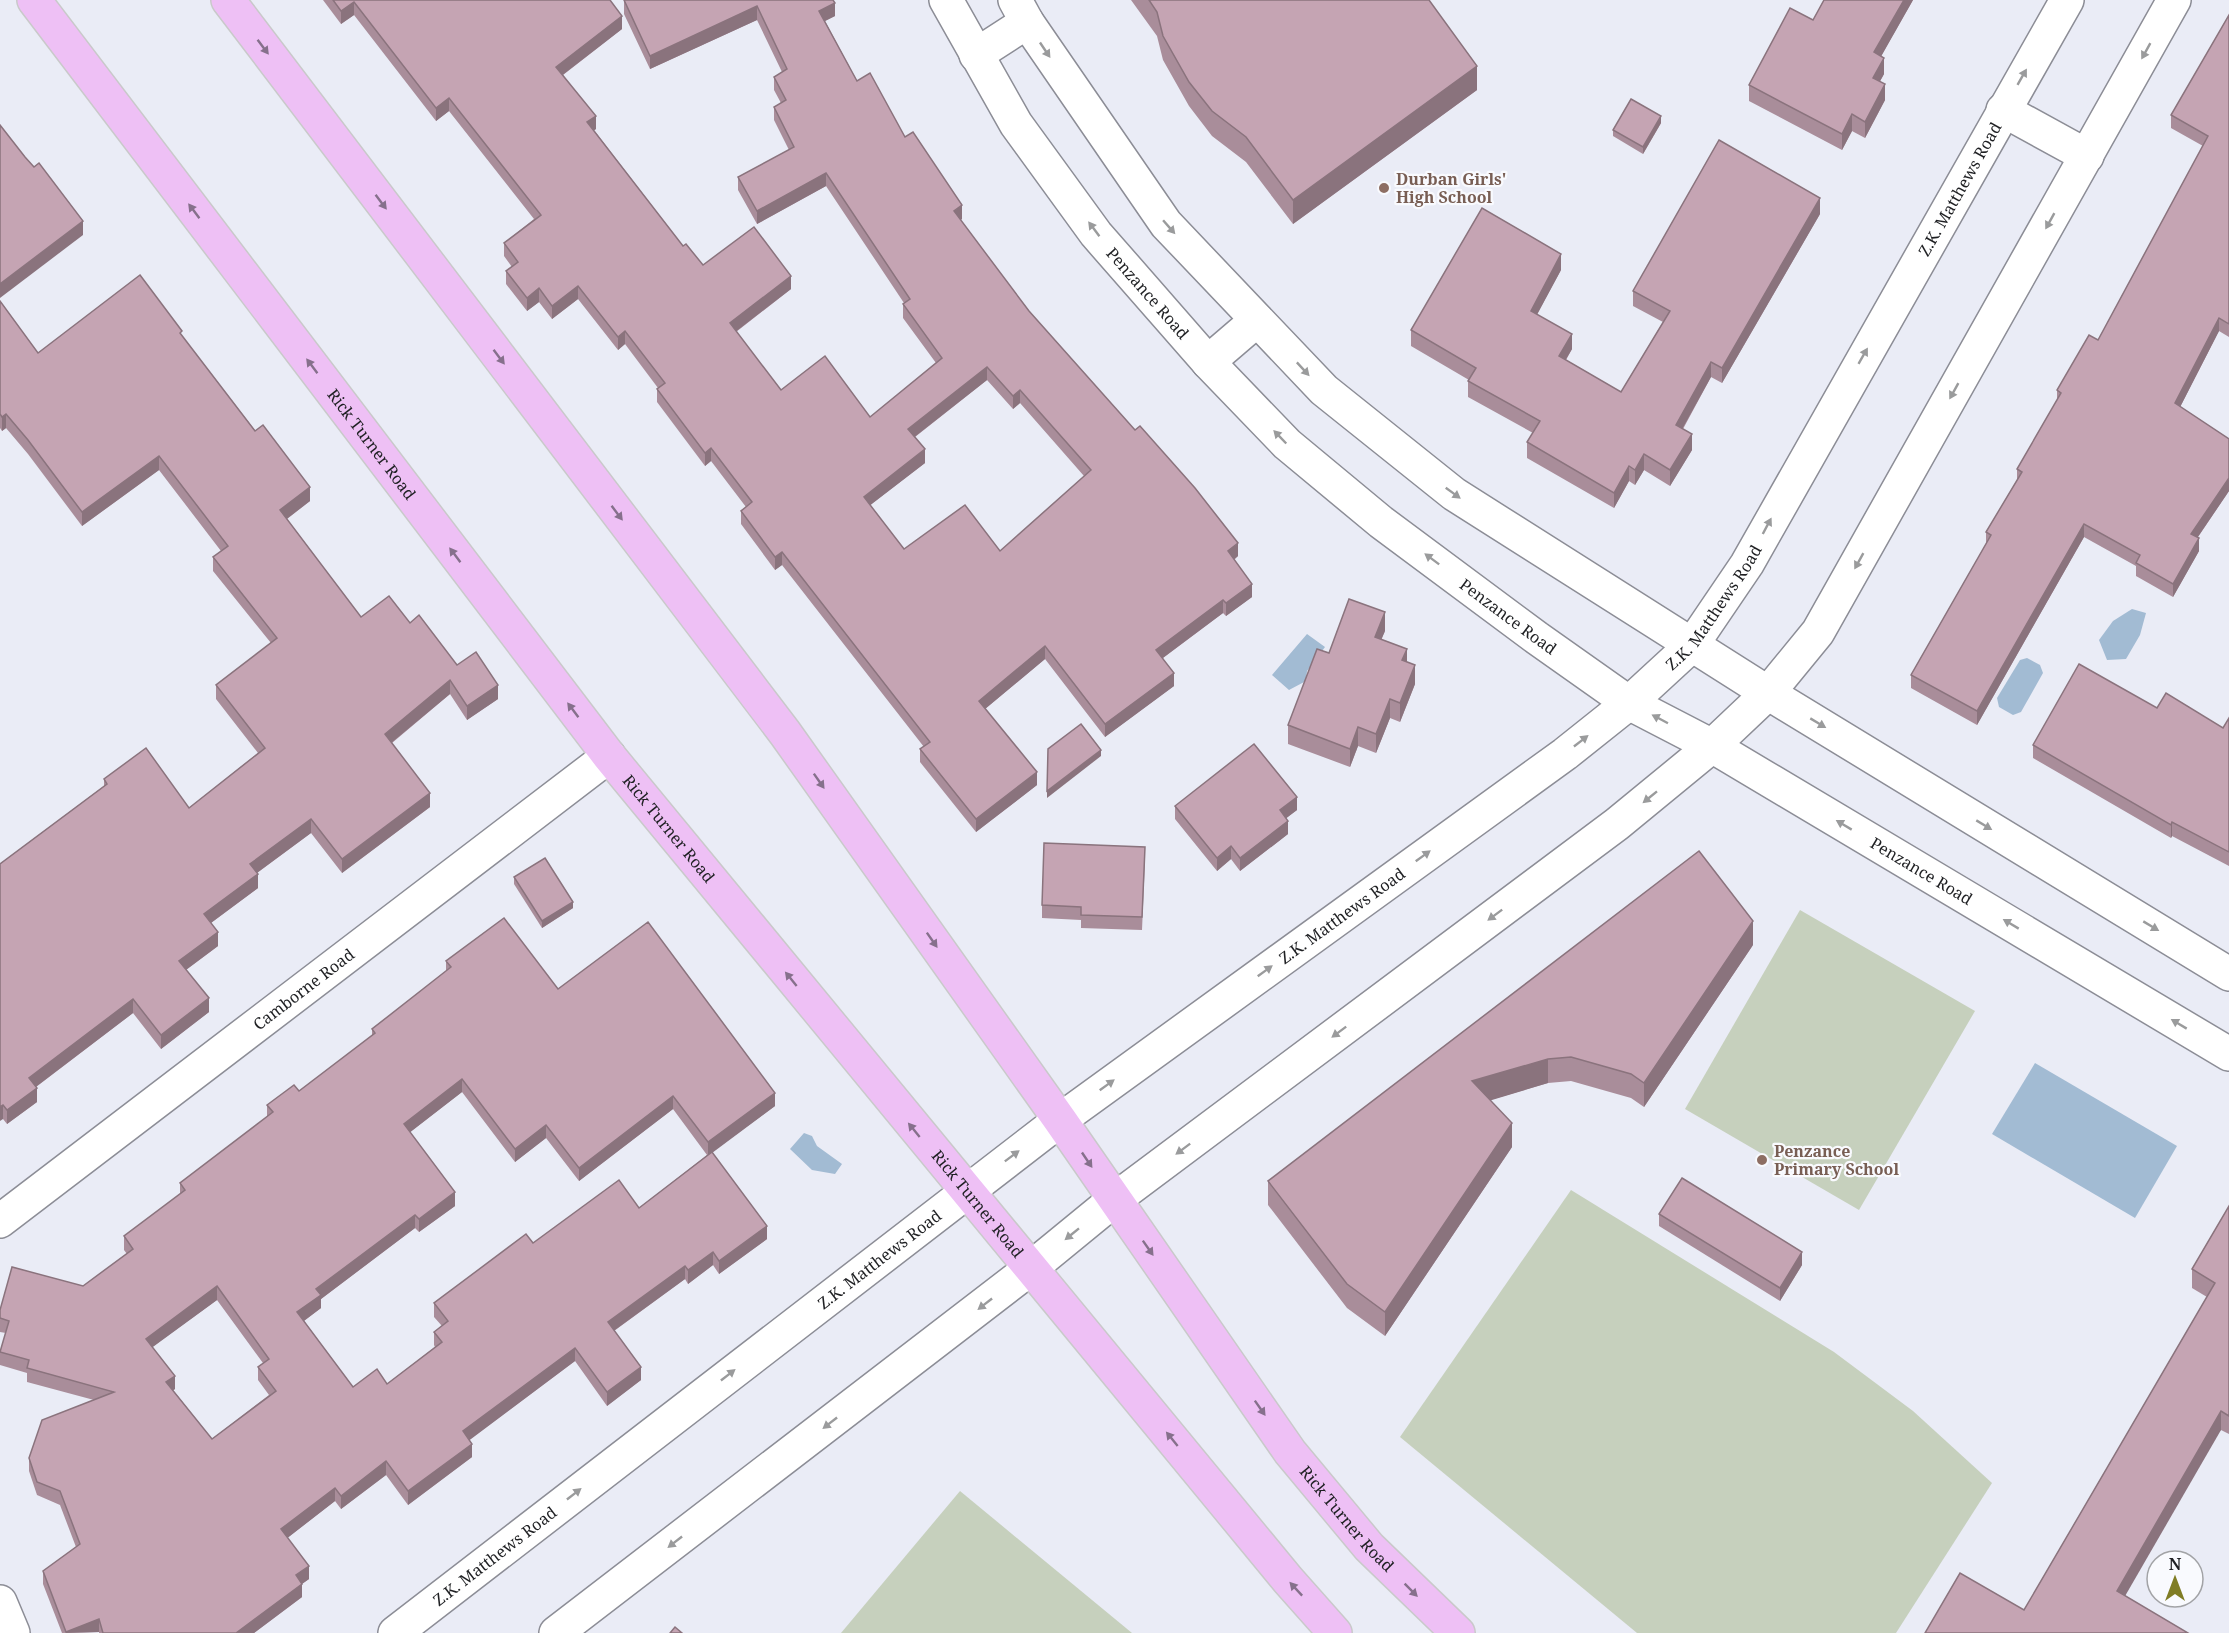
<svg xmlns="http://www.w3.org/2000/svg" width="2229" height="1633" font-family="'Noto Serif',serif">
  <rect width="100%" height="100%" fill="#eaecf6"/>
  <g fill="#c6d0bd">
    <path d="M1800 910 1975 1011 1859 1210 1685 1109Z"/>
    <path d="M1571 1190 1834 1352 1913 1411 1992 1483 1896 1633H1637L1400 1437Z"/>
    <path d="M960 1491 1132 1633H841Z"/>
  </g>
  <g fill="#a2bbd3">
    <path d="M2132 609 2146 613 2140 635 2126 659 2107 660 2099 640 2113 621Z"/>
    <path d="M1307 634 1325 647 1307 671 1306 681 1289 690 1272 675Z"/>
    <path d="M2027 658 2040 665 2043 673 2021 712 2013 715 1999 707 1997 698 2020 660Z"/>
    <path d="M2035 1063 2177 1146 2135 1218 1992 1134Z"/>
    <path d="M804 1133 812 1136 817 1146 842 1164 835 1174 812 1170 790 1149Z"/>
  </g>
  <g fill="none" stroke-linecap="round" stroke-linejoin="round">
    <g stroke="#8c8d96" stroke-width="36">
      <g id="minor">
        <path id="s1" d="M946 0 1016 124 1096 234 1208 362 1287 444 1381 522 1537 638 1629 703 1712 746 2229 1054"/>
        <path d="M1015 0 1027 22 1166 224 1324 390 1454 494 1768 693 2229 974"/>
        <path d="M976 55 1027 22"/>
        <path d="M2003 110 2087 156"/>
        <path d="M1208 362 1257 320"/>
        <path id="s2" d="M0 1221 609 756"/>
        <path d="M0 1602 13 1633"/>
        <path id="s3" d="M395 1633 1060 1120 1565 754 1629 703 1692 645 1747 564 2067 0"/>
        <path d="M556 1633 1031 1268 1114 1200 1617 824 1712 746 1768 693 1818 632 2174 0"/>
      </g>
    </g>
    <g stroke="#c9c9ca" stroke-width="36">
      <g id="major">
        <path id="s4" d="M34 0 609 756 1288 1580 1335 1633"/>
        <path id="s5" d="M228 0 785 733 1060 1120 1290 1452 1369 1547 1458 1633"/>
      </g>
    </g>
    <use href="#minor" stroke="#fff" stroke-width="33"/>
    <use href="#major" stroke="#eec0f5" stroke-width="33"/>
  </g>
  <g fill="#a98d9a" fill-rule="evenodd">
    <path d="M323 0H610L622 29 563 75 596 129 594 130 683 246 703 265 791 289 736 332 781 390 870 417 936 363 903 318V304L904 303 826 186 757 224 738 190V177L789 150 774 120V107L781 103 774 90V77L782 72 757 20 650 69 624 14V0H833L835 16 825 21 857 81 905 137 962 219 960 220 1029 311 1238 556 1234 560 1252 597 1226 616 1223 613 1163 658 1174 686 1105 737 1045 659 985 709 1037 785 976 832 920 762V749L924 747 782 565 775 570 741 524V511L746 507 711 461 705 466 657 402V389L658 388 625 344 618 350 578 299 552 319 539 302 527 311 506 284V271L512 267 504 256V243L534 219 449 111 436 121 354 15 341 24ZM987 380 1013 409 1020 403 1084 476 1000 551 904 549 870 505 925 463 915 437Z"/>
    <path d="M1131 0H1429L1477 90 1293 224 1246 162 1212 136 1189 106 1163 60 1157 36Z"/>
    <path d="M1824 0H1913L1881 56 1884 74 1880 81 1885 100 1865 138 1852 131 1842 150 1749 101V85L1813 20Z"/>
    <path d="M2229 15V337L2219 331 2180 407 2229 439V491L2198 537 2199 551 2173 597 2136 576V566L2084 537 1977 725 1911 688V675L1986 544V532L2017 480V469L2057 401V390L2098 340 2203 146 2171 128V115Z"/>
    <path d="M1661 123 1643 154 1613 136V130Z"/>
    <path d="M1820 214 1722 383 1711 377 1683 429 1692 450 1670 486 1644 470 1635 485 1629 481 1614 508 1527 458V442L1533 433 1468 397V381L1469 380 1411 346V330L1561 270 1537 314 1572 349 1566 360 1621 392 1663 322 1633 306V291Z"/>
    <path d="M0 301 38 353 182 336 310 501 287 519 361 617 410 623 457 665 498 699 467 720 450 694 392 743 430 807 342 873 311 833 257 873 258 888 211 923 218 946 186 970 209 1012 161 1049 133 1013 36 1087 37 1102 7 1124 3 1119 0 864 104 786V779L189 808 258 753 216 699V685L271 643 213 571V557L221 551 159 470 82 526 28 454 6 428 2 431 0 428Z"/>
    <path d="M1385 631 1381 639 1407 662 1415 684 1400 722 1390 718 1376 753 1358 746 1350 767 1288 744V725L1329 653Z"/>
    <path d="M2157 708 2223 728 2229 718V866L2172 836 2171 838 2033 758V745Z"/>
    <path d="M1175 806 1297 810 1286 818 1288 834 1240 871 1231 859 1217 871 1175 819Z"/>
    <path d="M1145 860 1142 930 1081 928V920L1042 918V905Z"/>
    <path d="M514 877 573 908 542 928 514 884Z"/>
    <path d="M1753 945 1644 1107 1631 1098 1571 1081 1548 1083 1490 1100 1512 1147 1385 1336 1347 1308 1268 1205V1181Z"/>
    <path d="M446 961 558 989 775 1106 712 1152 767 1239 719 1274 713 1265 688 1284 685 1279 614 1331 641 1380 607 1406 575 1361 469 1440 472 1457 408 1505 386 1475 341 1509 335 1501 287 1538 309 1579 302 1584V1597L254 1633H99V1632L62 1633 43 1584V1571L76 1547 60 1505 37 1495 29 1471V1458L94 1400 27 1382V1373L0 1365V1352L6 1333 0 1332V1310L83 1286 127 1254 124 1250V1236L180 1195V1183L267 1117V1105L299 1091 372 1036V1029L446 971ZM462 1092 515 1162 546 1138 579 1181 673 1109 707 1155 639 1208 533 1243 434 1303V1317L442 1326 434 1332V1345L435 1347 387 1384 353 1387 304 1321 321 1308V1299L415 1228 419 1232 455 1206 410 1132ZM217 1300 263 1363 258 1367V1380L269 1395 212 1439 173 1390 175 1389 152 1347Z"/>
    <path d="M2229 1206V1434L2221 1430 2024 1610 2207 1297 2192 1288V1269Z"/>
    <path d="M1659 1214 1802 1265 1780 1301 1659 1226Z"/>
  </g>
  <g fill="#8a737d">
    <path d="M1904 0H1913L1874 69V52Z"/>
    <path d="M354 2V15L341 24V11Z"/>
    <path d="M835 3V16L819 24V11Z"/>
    <path d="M757 6V20L650 69V56Z"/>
    <path d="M622 16V29L556 80V67Z"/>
    <path d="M1884 58V74L1873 94V78Z"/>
    <path d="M1477 66V90L1293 224V200Z"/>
    <path d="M1885 84V100L1865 138V122Z"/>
    <path d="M449 98V111L436 121V108Z"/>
    <path d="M1852 114V131L1842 150V134Z"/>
    <path d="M596 116V129L587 135V122Z"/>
    <path d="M1661 116V123L1643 154V147Z"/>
    <path d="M826 173V186L757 224V211Z"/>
    <path d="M1820 198V214L1722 383V368Z"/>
    <path d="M962 205V219L954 224V211Z"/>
    <path d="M83 221V235L0 298V284Z"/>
    <path d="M1561 254V270L1531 326V311Z"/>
    <path d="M791 276V289L730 336V323Z"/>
    <path d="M578 286V299L552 319V306Z"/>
    <path d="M539 288V302L527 311V298Z"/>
    <path d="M2219 318V331L2175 417V403Z"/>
    <path d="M625 331V344L618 350V337Z"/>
    <path d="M1572 334V349L1559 371V356Z"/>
    <path d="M1711 362V377L1676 440V425Z"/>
    <path d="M987 367V380L908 442V429Z"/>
    <path d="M1020 390V403L1013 409V396Z"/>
    <path d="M6 414V428L2 431V417Z"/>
    <path d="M1692 434V450L1670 486V470Z"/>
    <path d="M711 448V461L705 466V453Z"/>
    <path d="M925 449V463L864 510V497Z"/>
    <path d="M1644 454V470L1635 485V470Z"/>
    <path d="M159 456V470L82 526V512Z"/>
    <path d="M1629 466V481L1614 508V493Z"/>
    <path d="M2229 478V491L2191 547V534Z"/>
    <path d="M310 487V501L280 524V510Z"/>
    <path d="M2084 524V537L1977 725V711Z"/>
    <path d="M2199 538V551L2173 597V584Z"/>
    <path d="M1238 543V556L1228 564V551Z"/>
    <path d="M782 552V565L775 570V557Z"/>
    <path d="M1252 584V597L1226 616V603Z"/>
    <path d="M1223 600V613L1156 663V650Z"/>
    <path d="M1385 612V631L1375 655V637Z"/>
    <path d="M1045 646V659L979 714V701Z"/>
    <path d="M1407 649V668L1402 660Z"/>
    <path d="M1415 665V684L1400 722V703Z"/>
    <path d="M1174 673V686L1105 737V724Z"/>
    <path d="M450 680V694L385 748V734Z"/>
    <path d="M498 685V699L467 720V706Z"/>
    <path d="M1390 699V718L1376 753V734Z"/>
    <path d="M1358 727V746L1350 767V749Z"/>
    <path d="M1101 750V756L1047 798V791Z"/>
    <path d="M1037 772V785L976 832V819Z"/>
    <path d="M430 793V807L342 873V859Z"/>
    <path d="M1297 797V810L1280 823V810Z"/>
    <path d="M311 819V833L250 878V864Z"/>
    <path d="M1288 821V834L1240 871V858Z"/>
    <path d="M2172 822V836L2171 838V825Z"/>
    <path d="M1231 846V859L1217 871V858Z"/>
    <path d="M258 874V888L204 928V914Z"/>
    <path d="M573 902V908L542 928V921Z"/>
    <path d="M1753 921V945L1644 1107V1083Z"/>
    <path d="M218 932V946L179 975V961Z"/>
    <path d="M209 998V1012L161 1049V1035Z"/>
    <path d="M133 999V1013L29 1092V1078Z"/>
    <path d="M1548 1059V1083L1472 1106V1081Z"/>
    <path d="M462 1079V1092L404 1137V1124Z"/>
    <path d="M37 1088V1102L7 1124V1110Z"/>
    <path d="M775 1093V1106L708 1156V1142Z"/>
    <path d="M673 1096V1109L579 1181V1168Z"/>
    <path d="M3 1105V1119L0 1121V1107Z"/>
    <path d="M1512 1123V1147L1385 1336V1312Z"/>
    <path d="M546 1125V1138L515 1162V1149Z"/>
    <path d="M455 1192V1206L419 1232V1219Z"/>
    <path d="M415 1215V1228L321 1299V1308L297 1326V1312L316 1289Z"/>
    <path d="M767 1226V1239L719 1274V1261Z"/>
    <path d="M713 1252V1265L688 1284V1270Z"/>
    <path d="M1802 1252V1265L1780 1301V1288Z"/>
    <path d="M685 1266V1279L608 1335V1322Z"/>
    <path d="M217 1286V1300L146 1352V1339Z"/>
    <path d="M575 1348V1361L463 1445V1431Z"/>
    <path d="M641 1367V1380L607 1406V1392Z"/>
    <path d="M175 1376V1389L166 1395V1382Z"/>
    <path d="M2221 1411V1430L2117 1610V1591Z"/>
    <path d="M472 1444V1457L408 1505V1491Z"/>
    <path d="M386 1461V1475L341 1509V1496Z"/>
    <path d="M335 1488V1501L281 1543V1529Z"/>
    <path d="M309 1566V1579L296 1588V1575Z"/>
    <path d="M302 1584V1597L254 1633H236Z"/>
    <path d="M99 1619V1632L66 1633V1632Z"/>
  </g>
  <g fill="#c5a4b3" stroke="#8a737d" stroke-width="1.5" fill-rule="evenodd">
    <path d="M333 0H610L622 16 556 67 596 116 587 122 683 246 686 244 703 265 754 227 791 276 730 323 781 390 825 356 870 417 942 358 903 304 910 299 826 173 757 211 738 177 794 147 774 107 786 100 774 77 787 69 757 6 650 56 624 0H833L835 3 819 11 857 81 870 73 905 137 913 132 962 205 954 211 1029 311 1135 430 1140 426 1195 488 1238 543 1228 551 1252 584 1226 603 1223 600 1156 650 1174 673 1105 724 1045 646 979 701 1037 772 976 819 920 749 930 742 782 552 775 557 741 511 752 502 711 448 705 453 657 389 665 383 625 331 618 337 578 286 552 306 539 288 527 298 506 271 518 262 504 243 541 215 449 98 436 108 354 2 341 11ZM987 367 1013 396 1020 390 1091 470 1000 551 965 505 904 549 864 497 925 449 908 429Z"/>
    <path d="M1149 0H1429L1477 66 1293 200 1246 137 1212 111 1189 82 1163 36 1157 12Z"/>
    <path d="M1824 0H1904L1874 52 1884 58 1873 78 1885 84 1865 122 1852 114 1842 134 1749 85 1790 8 1813 20Z"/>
    <path d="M2229 15V324L2219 318 2175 403 2229 439V478L2191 534 2199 538 2173 584 2136 563 2140 555 2084 524 1977 711 1911 675 1991 535 1986 532 2022 472 2017 469 2061 393 2057 390 2089 335 2098 340 2208 136 2171 115Z"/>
    <path d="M1631 99 1661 116 1643 147 1613 130Z"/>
    <path d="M0 125 25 157 34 167 39 163 83 221 0 284Z"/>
    <path d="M1719 140 1820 198 1722 368 1711 362 1676 425 1692 434 1670 470 1644 454 1635 470 1629 466 1614 493 1527 442 1540 421 1468 381 1476 368 1411 330 1482 208 1561 254 1531 311 1572 334 1559 356 1621 392 1670 311 1633 291Z"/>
    <path d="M140 275 182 331 180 333 255 431 263 425 310 487 280 510 361 617 389 596 410 623 419 615 457 665 476 652 498 685 467 706 450 680 385 734 430 793 342 859 311 819 250 864 258 874 204 914 218 932 179 961 209 998 161 1035 133 999 29 1078 37 1088 7 1110 3 1105 0 1107V864L107 784 104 779 146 748 189 808 265 748 216 685 277 638 213 557 228 546 159 456 82 512 28 440 6 414 2 417 0 414V301L38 353Z"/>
    <path d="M1349 599 1385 612 1375 637 1407 649 1402 660 1415 665 1400 703 1390 699 1376 734 1358 727 1350 749 1288 725 1317 649 1329 653Z"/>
    <path d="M2079 664 2157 708 2166 693 2223 728 2229 718V852L2172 822 2171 825 2033 745Z"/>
    <path d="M1081 724 1101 750 1047 791 1048 749Z"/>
    <path d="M1254 744 1297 797 1280 810 1288 821 1240 858 1231 846 1217 858 1175 806Z"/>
    <path d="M1044 843 1145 847 1142 917 1081 915V907L1042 905Z"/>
    <path d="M1699 851 1753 921 1644 1083 1631 1074 1571 1057 1548 1059 1472 1081 1512 1123 1385 1312 1347 1284 1268 1181Z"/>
    <path d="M545 858 573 902 542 921 514 877Z"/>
    <path d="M504 918 558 989 648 922 775 1093 708 1142 673 1096 579 1168 546 1125 515 1149 462 1079 404 1124 455 1192 419 1219 415 1215 316 1289 321 1295 297 1312 353 1387 377 1369 387 1384 442 1342 434 1332 448 1321 434 1303 526 1234 533 1243 619 1180 639 1208 712 1152 767 1226 719 1261 713 1252 688 1270 685 1266 608 1322 641 1367 607 1392 575 1348 463 1431 472 1444 408 1491 386 1461 341 1496 335 1488 281 1529 309 1566 296 1575 302 1584 236 1633H103L99 1619 66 1632 43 1571 80 1544 60 1491 37 1482 29 1458 42 1420 114 1392 27 1368 29 1360 0 1352 9 1321 0 1318V1310L12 1267 83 1286 133 1249 124 1236 185 1190 180 1183 273 1112 267 1105 294 1085 299 1091 375 1033 372 1029 451 967 446 961ZM217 1286 269 1359 258 1367 276 1391 212 1439 166 1382 175 1376 146 1339Z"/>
    <path d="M1682 1178 1802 1252 1780 1288 1659 1214Z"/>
    <path d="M2229 1206V1416L2221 1411 2117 1591 2188 1633H1925L1960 1573 2024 1610 2215 1283 2192 1269Z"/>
    <path d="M675 1627 682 1633H670Z"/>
  </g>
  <defs><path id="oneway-solid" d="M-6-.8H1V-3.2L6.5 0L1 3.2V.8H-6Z" transform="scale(1.5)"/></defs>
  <g fill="#86708c">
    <use href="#oneway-solid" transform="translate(263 47) rotate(53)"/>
    <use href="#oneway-solid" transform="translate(381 202) rotate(53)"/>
    <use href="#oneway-solid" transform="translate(194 211) rotate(-127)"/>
    <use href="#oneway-solid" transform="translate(499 357) rotate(53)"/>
    <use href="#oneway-solid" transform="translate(312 366) rotate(-127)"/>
    <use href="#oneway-solid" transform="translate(617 513) rotate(53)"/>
    <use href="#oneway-solid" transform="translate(455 555) rotate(-127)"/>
    <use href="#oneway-solid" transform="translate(573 710) rotate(-127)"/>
    <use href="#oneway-solid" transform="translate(819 781) rotate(55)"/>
    <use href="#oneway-solid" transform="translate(932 940) rotate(55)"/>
    <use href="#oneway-solid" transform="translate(791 979) rotate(-129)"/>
    <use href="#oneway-solid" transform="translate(914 1130) rotate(-129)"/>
    <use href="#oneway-solid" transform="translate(1087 1160) rotate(56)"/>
    <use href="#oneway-solid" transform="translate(1148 1248) rotate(55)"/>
    <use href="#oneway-solid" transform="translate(1260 1408) rotate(55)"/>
    <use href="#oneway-solid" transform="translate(1172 1439) rotate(-129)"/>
    <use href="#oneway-solid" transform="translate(1296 1589) rotate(-133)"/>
    <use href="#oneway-solid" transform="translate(1411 1590) rotate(45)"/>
  </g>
  <g fill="#9a9b9c">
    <use href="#oneway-solid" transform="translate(1045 50) rotate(56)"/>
    <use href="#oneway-solid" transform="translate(2146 51) rotate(119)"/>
    <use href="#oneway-solid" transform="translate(2022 77) rotate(-60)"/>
    <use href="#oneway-solid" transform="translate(2050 221) rotate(119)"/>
    <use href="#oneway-solid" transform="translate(1169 227) rotate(49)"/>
    <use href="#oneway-solid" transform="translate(1094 229) rotate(-127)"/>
    <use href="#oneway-solid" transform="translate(1863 356) rotate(-60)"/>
    <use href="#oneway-solid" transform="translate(1303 369) rotate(47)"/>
    <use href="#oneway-solid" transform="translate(1954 391) rotate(119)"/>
    <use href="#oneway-solid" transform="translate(1280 437) rotate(-134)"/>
    <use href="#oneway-solid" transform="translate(1453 493) rotate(36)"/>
    <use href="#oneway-solid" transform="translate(1767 526) rotate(-62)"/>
    <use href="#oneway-solid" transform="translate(1432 559) rotate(-143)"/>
    <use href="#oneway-solid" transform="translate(1859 561) rotate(119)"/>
    <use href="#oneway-solid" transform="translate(1660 719) rotate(-152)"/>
    <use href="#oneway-solid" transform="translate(1818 723) rotate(31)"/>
    <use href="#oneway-solid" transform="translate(1581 741) rotate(-38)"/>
    <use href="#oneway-solid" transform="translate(1650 797) rotate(141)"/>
    <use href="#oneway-solid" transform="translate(1844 825) rotate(-149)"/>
    <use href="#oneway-solid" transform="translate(1984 825) rotate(31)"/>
    <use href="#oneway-solid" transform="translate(1423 856) rotate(-36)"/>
    <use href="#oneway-solid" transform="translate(1495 915) rotate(143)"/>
    <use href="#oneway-solid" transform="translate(2011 924) rotate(-149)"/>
    <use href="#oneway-solid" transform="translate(2151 926) rotate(31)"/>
    <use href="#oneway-solid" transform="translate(1265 971) rotate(-36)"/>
    <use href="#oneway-solid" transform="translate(2179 1024) rotate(-149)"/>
    <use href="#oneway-solid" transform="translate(1339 1032) rotate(143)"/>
    <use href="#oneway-solid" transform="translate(1107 1085) rotate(-36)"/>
    <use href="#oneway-solid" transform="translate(1183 1149) rotate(143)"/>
    <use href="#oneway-solid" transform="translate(1012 1156) rotate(-37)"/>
    <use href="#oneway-solid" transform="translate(1072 1234) rotate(141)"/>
    <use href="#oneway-solid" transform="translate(985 1304) rotate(142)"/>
    <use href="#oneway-solid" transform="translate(728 1375) rotate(-38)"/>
    <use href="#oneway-solid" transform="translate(830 1423) rotate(142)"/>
    <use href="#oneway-solid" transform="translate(574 1494) rotate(-38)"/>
    <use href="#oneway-solid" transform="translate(675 1542) rotate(142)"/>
  </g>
  <g fill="#8d6e63" stroke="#f9fafe" stroke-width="2">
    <circle cx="1384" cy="188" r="6"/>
    <circle cx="1762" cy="1160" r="6"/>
  </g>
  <g text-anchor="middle" stroke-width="4.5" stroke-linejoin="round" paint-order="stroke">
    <g font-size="16" font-weight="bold" fill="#785e54" stroke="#f9fafe" text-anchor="start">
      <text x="1396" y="185">Durban Girls'<tspan x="1396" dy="18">High School</tspan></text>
      <text x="1774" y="1157">Penzance<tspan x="1774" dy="18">Primary School</tspan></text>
    </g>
    <g font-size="16" fill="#1f2023" stroke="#f9fafe">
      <text dy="6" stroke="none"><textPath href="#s3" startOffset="2160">Z.K. Matthews Road</textPath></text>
      <text dy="6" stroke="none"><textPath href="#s1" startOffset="357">Penzance Road</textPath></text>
      <text dy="6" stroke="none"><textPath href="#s4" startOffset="558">Rick Turner Road</textPath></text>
      <text dy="6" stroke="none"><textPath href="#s3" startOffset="1674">Z.K. Matthews Road</textPath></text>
      <text dy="6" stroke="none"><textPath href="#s1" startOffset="843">Penzance Road</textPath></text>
      <text dy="6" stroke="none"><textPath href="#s4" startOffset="1044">Rick Turner Road</textPath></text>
      <text dy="6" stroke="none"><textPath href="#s1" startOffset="1329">Penzance Road</textPath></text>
      <text dy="6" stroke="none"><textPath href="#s3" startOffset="1188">Z.K. Matthews Road</textPath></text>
      <text dy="6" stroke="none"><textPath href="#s2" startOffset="382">Camborne Road</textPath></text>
      <text dy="6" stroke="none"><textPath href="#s4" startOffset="1530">Rick Turner Road</textPath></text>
      <text dy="6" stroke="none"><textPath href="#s3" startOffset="612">Z.K. Matthews Road</textPath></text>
      <text dy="6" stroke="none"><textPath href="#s5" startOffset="1887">Rick Turner Road</textPath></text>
      <text dy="6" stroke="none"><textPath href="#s3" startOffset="126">Z.K. Matthews Road</textPath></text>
    </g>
  </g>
  <g transform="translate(2175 1579)"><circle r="28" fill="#f9fafe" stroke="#a2a3a6" stroke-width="1.5"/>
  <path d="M0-4.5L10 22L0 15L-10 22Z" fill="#807d25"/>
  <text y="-9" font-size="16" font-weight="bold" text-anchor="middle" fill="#1f2023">N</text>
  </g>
</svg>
